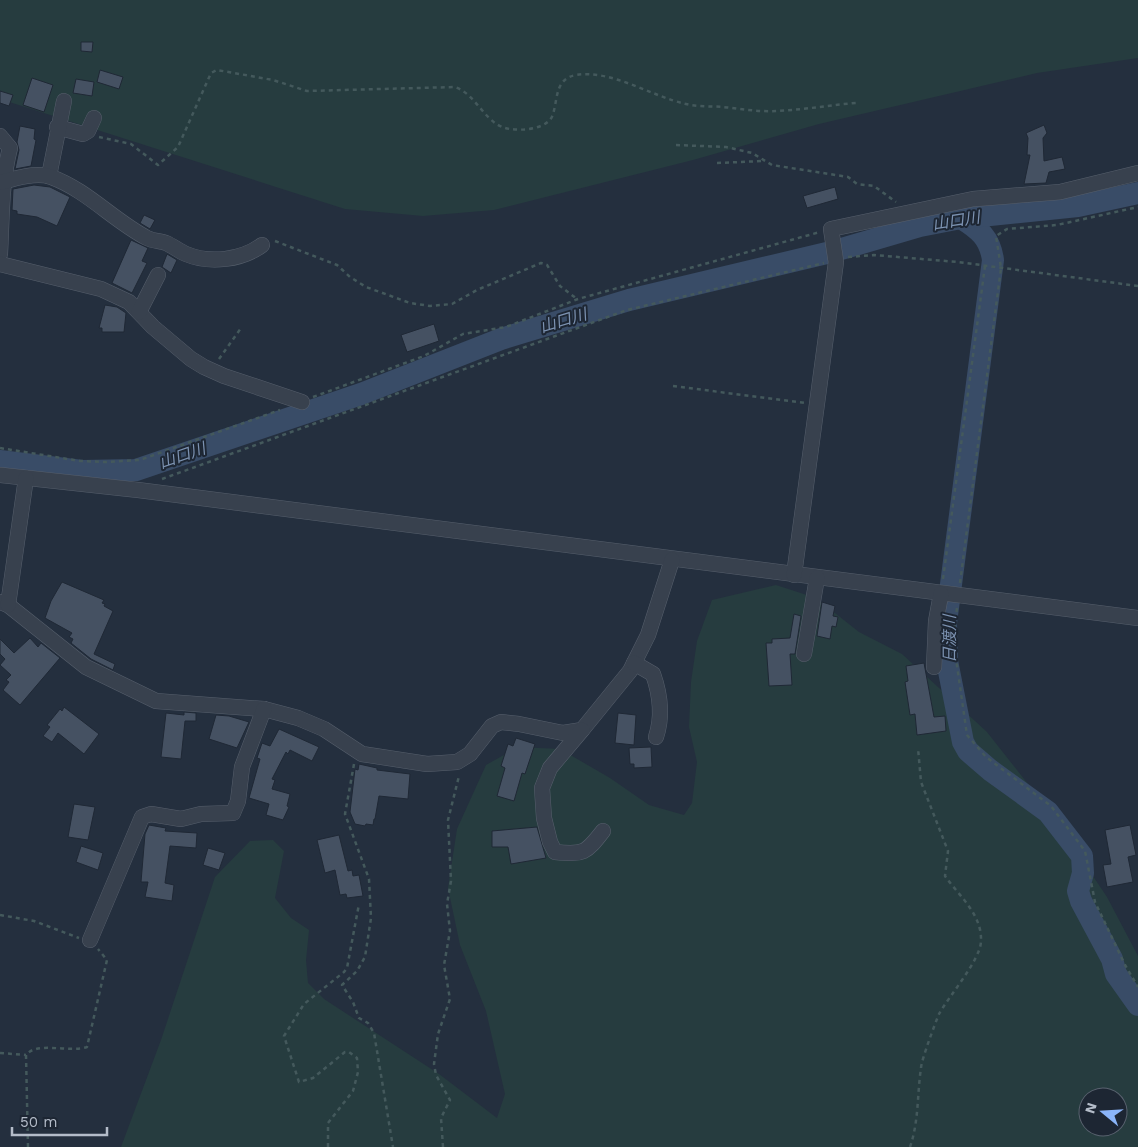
<svg xmlns="http://www.w3.org/2000/svg" width="1138" height="1147" font-family="'Work Sans','Noto Sans JP',sans-serif">
  <rect width="100%" height="100%" fill="#242f3e"/>
  <g fill="#263c3f" fill-rule="evenodd">
    <path d="M0 0H1138V58L1037 73 819 124 693 160 494 210 423 216 345 209 0 99Z"/>
    <path d="M776 585 816 598 859 632 902 654 987 732 1050 812 1107 897 1138 956V1147H121L161 1040 215 877 250 841 273 840 284 851 275 898 291 918 309 930 306 960 308 983 324 999 439 1074 497 1118 505 1094 486 1011 460 945 448 888 457 829 486 765 518 747 560 749 610 778 649 805 684 815 692 803 697 762 689 727 691 682 697 641 712 600ZM1088 1097H1118V1127H1088Z"/>
  </g>
  <g fill="none" stroke-linecap="round" stroke-linejoin="round">
    <g stroke="#394c67" stroke-width="22">
      <path d="M961 218C979 229 990 238 993 260L946 623 947 661 963 742 968 751 990 770 1048 812 1082 856 1083 873 1078 891 1081 901 1112 959 1116 974 1138 1005"/>
      <path d="M0 461 82 471 136 470 361 394 501 339 629 300 831 252 920 226 961 218 1078 206 1138 193"/>
    </g>
  </g>
  <g fill="#455162" stroke="#1f2835">
    <path d="M81 42H93L92 52 81 51Z"/>
    <path d="M100 70 123 77 119 89 97 82Z"/>
    <path d="M32 78 53 85 44 112 23 105Z"/>
    <path d="M76 79 94 82 92 96 73 93Z"/>
    <path d="M0 91 13 95 9 106 0 103Z"/>
    <path d="M1044 125 1047 133 1043 138 1044 161 1062 157 1065 169 1049 172 1046 183 1024 184 1030 155H1027L1028 138 1026 133Z"/>
    <path d="M20 126 35 129 34 139 36 140 31 166 15 169 19 150 17 142Z"/>
    <path d="M34 185 50 187 70 197 57 226 37 217 17 214V211L12 210 13 189Z"/>
    <path d="M835 187 838 199 807 208 803 196Z"/>
    <path d="M144 215 155 220 150 229 140 223Z"/>
    <path d="M131 240 148 248 142 261 147 263 132 293 112 283Z"/>
    <path d="M167 254 177 260 171 273 162 267Z"/>
    <path d="M105 305 117 307 126 313 124 332H102V328H99Z"/>
    <path d="M434 324 439 341 407 352 401 335Z"/>
    <path d="M62 582 104 600 102 603 105 604 104 606 113 611 94 654 115 664 113 670 91 659 71 643 73 639 69 637 72 633 45 618 51 601Z"/>
    <path d="M822 602 835 606 833 616 838 617 836 627 832 626 830 639 817 636Z"/>
    <path d="M794 614 801 616 795 654H790L792 685 769 686 766 643H772V639L790 638Z"/>
    <path d="M30 638 38 647 41 643 60 658 20 705 3 690 9 682 6 680 11 675 0 665 5 659 0 654V639L14 653Z"/>
    <path d="M924 663 934 717 945 716 946 731 917 735 915 714 910 715 905 682 908 681 906 666Z"/>
    <path d="M64 707 99 734 84 754 58 733 52 742 43 736 50 727 47 725 60 709 62 711Z"/>
    <path d="M184 712 196 713V721H185L181 759 161 757 166 713 184 715Z"/>
    <path d="M618 713 636 715 634 745 615 743Z"/>
    <path d="M216 715 229 716 249 722 237 748 209 739Z"/>
    <path d="M279 729 319 747 312 761 290 750 288 754 286 752 272 779 275 780 272 789 290 794 287 806 289 807 283 820 266 815 269 804 249 798 260 759 257 758 262 743 270 746Z"/>
    <path d="M516 738 535 744 525 774 522 773 514 801 497 796 505 768 501 766 508 744 513 746Z"/>
    <path d="M651 747 652 767 634 768V764H630L629 748Z"/>
    <path d="M359 764 377 768V770L410 774 408 799 379 796 375 819H374L373 825 366 824 365 826 355 824 350 812 355 769 358 770Z"/>
    <path d="M74 804 95 807 88 840 68 837Z"/>
    <path d="M149 825 166 828 165 831 197 833 196 848 170 846 165 883 174 885 172 901 145 897 148 882H141L145 834Z"/>
    <path d="M1130 825 1136 855 1128 857 1133 882 1107 887 1103 865 1111 864 1105 830Z"/>
    <path d="M537 827 546 858 511 864 508 847H492V831Z"/>
    <path d="M339 835 348 871 352 870 353 876 359 875 363 896 347 898 346 894 340 895 335 870 325 873 317 840Z"/>
    <path d="M81 846 103 853 98 870 76 862Z"/>
    <path d="M208 848 225 853 219 870 203 865Z"/>
  </g>
  <g fill="none" stroke-linecap="round" stroke-linejoin="round">
    <g stroke="#565f6c" stroke-width="16">
      <g id="street">
        <path d="M57 127 83 134 88 131 94 118"/>
        <path d="M0 136 10 148C1 183 2 218 0 254"/>
        <path d="M49 176 64 101"/>
        <path d="M2 182C16 178 37 172 51 177 87 190 114 221 147 238 153 241 160 241 166 243 173 246 179 251 186 254 210 264 242 260 262 245"/>
        <path d="M0 264 101 289 129 302 153 327 191 359 204 367 224 376 302 402"/>
        <path d="M139 312 158 275"/>
        <path d="M0 475 138 490 1138 618"/>
        <path d="M794 575 836 262 831 229 973 199 1060 192 1138 173"/>
        <path d="M0 602 8 605 86 667 156 701 264 709 298 718 324 729 362 754 427 764 457 762 470 754 492 726 501 722 519 724 563 733 582 730 630 671 648 635 672 560"/>
        <path d="M8 605 26 478"/>
        <path d="M804 654 817 578"/>
        <path d="M634 663 653 674C660 694 663 716 656 737"/>
        <path d="M934 667 936 621 941 594"/>
        <path d="M582 730 550 768 542 788 544 818 550 842 555 852C584 855 586 853 603 831"/>
        <path d="M90 940 142 817 151 814 181 819 201 814 233 813 238 801 242 767 264 709"/>
      </g>
    </g>
    <g stroke="#44595c" stroke-width="2.5" stroke-dasharray="4 4" stroke-linecap="butt">
      <path d="M99 137 131 144 158 165 178 147 211 73 217 70 273 80 307 91 455 87C478 95 485 126 510 129 523 131 549 129 553 114 558 98 555 79 576 75 611 69 653 97 686 104 698 107 711 106 723 107 741 109 759 112 776 111 803 110 829 105 856 103"/>
      <path d="M676 145 726 147 752 153 772 165 848 177 857 184 874 186 896 202"/>
      <path d="M717 163 763 161"/>
      <path d="M275 241 337 265 350 277 366 287 410 303 430 306 452 304 477 290 541 263 547 265 560 286 577 299"/>
      <path d="M848 257 874 255 958 262 1138 286"/>
      <path d="M219 359 241 328"/>
      <path d="M673 386 805 403"/>
      <path d="M313 397 424 356 463 334 506 327 578 299 820 232"/>
      <path d="M0 448 80 461 106 462 140 460 280 410"/>
      <path d="M162 479 627 310 824 263"/>
      <path d="M943 579 985 266"/>
      <path d="M960 583 1001 268 996 236 1007 229 1057 225 1138 207"/>
      <path d="M957 608 953 638 967 735 986 757 1051 806 1085 851 1095 902 1125 965 1138 987"/>
      <path d="M354 764 345 814 369 879 371 918 365 957 357 971 342 985 353 1002 359 1018 368 1023 374 1033 393 1147"/>
      <path d="M0 915 34 921 79 938"/>
      <path d="M0 1053 26 1055"/>
      <path d="M28 1147 26 1055C37 1041 68 1053 87 1047L107 960 98 949"/>
      <path d="M328 1147V1123L353 1091 358 1072 357 1058 349 1052H345L313 1078 299 1082 284 1036 304 1004 344 972 347 968 359 904"/>
      <path d="M443 1147 441 1118 450 1100 436 1075 434 1064 438 1034 450 999 444 965 450 931 447 904 451 881 448 820 459 776"/>
      <path d="M910 1147C919 1121 917 1095 921 1068 921 1061 936 1021 939 1014 949 996 981 959 981 941 982 914 959 896 945 876L948 851 921 782 918 748"/>
    </g>
    <use href="#street" stroke="#38414e" stroke-width="15"/>
  </g>
  <g text-anchor="middle" stroke-width="4" stroke-linejoin="round" paint-order="stroke">
    <g font-size="16" font-style="italic" fill="#7c92b1" stroke="#1d2633">
      <text transform="translate(956 220) rotate(-9)" y="6">山口川</text>
      <text transform="translate(563 320) rotate(-17)" y="6">山口川</text>
      <text transform="translate(182 455) rotate(-19)" y="6">山口川</text>
      <text transform="translate(949 639) rotate(-90)" y="6">日渡川</text>
    </g>
  </g>
  <g transform="translate(1103 1112) rotate(288)"><circle r="24" fill="#1d2633" stroke="#59626f"/>
  <path d="M0-4L9 19L0 12L-9 19Z" fill="#8ab4f8"/>
  <text y="-8" font-size="14" font-weight="bold" text-anchor="middle" fill="#b4bcc9">N</text>
  </g>
  <path d="M12 1127v8h95v-8" fill="none" stroke="#b4bcc9" stroke-width="2.5"/>
  <text x="20" y="1127" font-size="15" fill="#b4bcc9" stroke="#1d2633" stroke-width="4" paint-order="stroke">50 m</text>
</svg>
